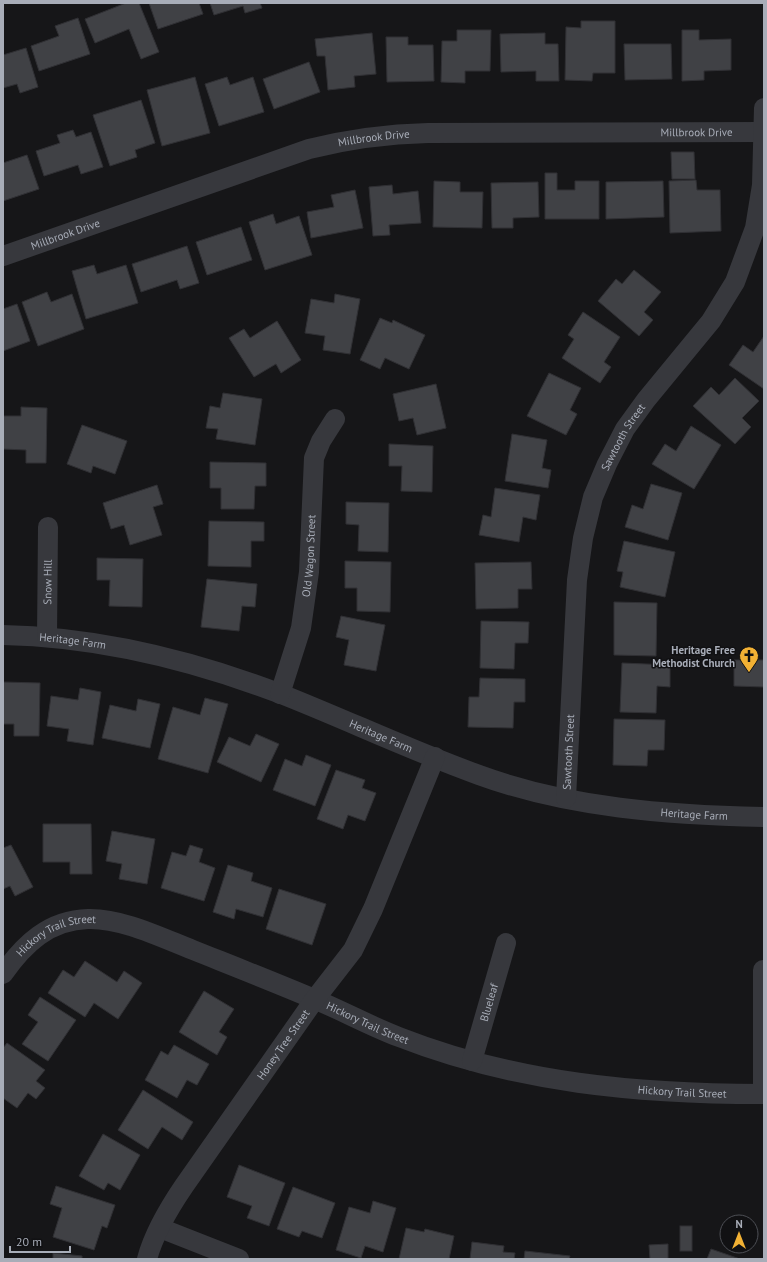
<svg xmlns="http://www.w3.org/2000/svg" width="767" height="1262" font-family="'PT Sans',sans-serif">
  <rect width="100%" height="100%" fill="#161618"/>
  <g fill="#404145" stroke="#303034">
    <path d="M126 3H139L159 52 141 59 129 29 95 43 85 19Z"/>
    <path d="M149 3H199L203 14 158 29Z"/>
    <path d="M210 3H260L262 8 245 13 243 6 214 15Z"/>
    <path d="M78 18 90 54 39 71 31 46 59 36 55 26Z"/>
    <path d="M581 21H615V73H593L592 81 565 80 566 27 581 28Z"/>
    <path d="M457 30H491L490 71H465V83L441 82 442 41H457Z"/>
    <path d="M682 30H699V40L731 39V70L704 71V80L682 81Z"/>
    <path d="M372 33 376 74 354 76 355 87 328 90 325 56H317L315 39Z"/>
    <path d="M545 33V44H558L559 81H536V71L501 72 500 34Z"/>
    <path d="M386 37H408V45H433L434 81 387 82Z"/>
    <path d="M624 44H671L672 79 625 80Z"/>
    <path d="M26 48 38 87 20 93 17 84 3 88V55Z"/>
    <path d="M309 62 320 92 274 109 263 79Z"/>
    <path d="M195 77 210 133 162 146 147 90Z"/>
    <path d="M227 77 230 85 253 77 264 112 219 126 205 84Z"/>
    <path d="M141 100 155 143 135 150 137 157 110 166 93 115Z"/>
    <path d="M73 130 76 137 91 132 103 167 81 174 78 165 44 176 36 151 60 143 57 135Z"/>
    <path d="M671 152H694L695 179H672Z"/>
    <path d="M27 155 39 189 3 201V163Z"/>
    <path d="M545 173H557V190H575V181H599V219H545Z"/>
    <path d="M696 180 697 190H720L721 231 670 233 669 181Z"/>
    <path d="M434 181 460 182V192H483L482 228 433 227Z"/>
    <path d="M663 181 664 217 606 219V182Z"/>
    <path d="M538 182 539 217 513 218V228H492L491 183Z"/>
    <path d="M392 185 393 194 418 191 421 223 389 225 390 235 373 236 369 187Z"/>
    <path d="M355 190 363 228 311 238 307 212 334 207 331 195Z"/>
    <path d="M273 214 276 224 299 216 312 255 265 270 249 222Z"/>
    <path d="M241 227 252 260 207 275 196 242Z"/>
    <path d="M187 246 199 283 180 289 177 280 141 292 132 264Z"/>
    <path d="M94 265 97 274 126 265 138 303 86 319 72 271Z"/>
    <path d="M634 270 661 292 644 312 653 320 639 336 598 301 616 279 622 284Z"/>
    <path d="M47 292 51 302 72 294 84 329 38 346 22 302Z"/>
    <path d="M335 294 360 299 350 354 323 350 325 336 305 333 311 299 334 303Z"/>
    <path d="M17 304 30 341 3 351V309Z"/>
    <path d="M583 312 620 337 604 362 611 367 600 383 562 358 574 339 568 335Z"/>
    <path d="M380 318 392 323 393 320 425 335 409 369 385 358 380 369 360 360Z"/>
    <path d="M277 321 301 360 281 373 276 364 254 377 229 338 244 329 250 338Z"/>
    <path d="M764 336V389L729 365 743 345 753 352Z"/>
    <path d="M549 373 581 388 570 410 577 414 566 435 527 416Z"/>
    <path d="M735 378 759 401 742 418 751 427 735 444 693 406 711 387 719 395Z"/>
    <path d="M436 384 446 428 417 435 413 418 399 421 393 394Z"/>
    <path d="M223 393 262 399 255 445 216 439 218 429 206 428 210 406 220 408Z"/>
    <path d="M21 407 47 408 46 463H26V450L3 449V416H21Z"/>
    <path d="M82 425 127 441 115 474 93 466 91 473 67 464Z"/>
    <path d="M691 426 721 445 694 489 652 464 665 444 676 451Z"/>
    <path d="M512 434 547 440 542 468 551 470 548 488 505 481Z"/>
    <path d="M389 444 433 446 432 492 401 491 402 466H389Z"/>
    <path d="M210 462 266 463V486H255L254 509H221V488H210Z"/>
    <path d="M651 484 682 493 668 540 625 527 632 505 643 509Z"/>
    <path d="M157 485 163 504 153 507 162 535 130 545 124 525 111 529 103 503Z"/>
    <path d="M495 488 540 495 536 520 523 517 519 542 479 535 483 515 491 517Z"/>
    <path d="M346 502 389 503 388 552 358 551 359 525 346 524Z"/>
    <path d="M209 521 264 522V541H251V567L208 566Z"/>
    <path d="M624 541 675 552 665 597 620 587 623 572 617 571Z"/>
    <path d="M97 558 143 559 142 607 109 606 110 580H97Z"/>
    <path d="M345 561 391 562 390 612 357 611V588H345Z"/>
    <path d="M531 562 532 589H518V608L476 609 475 563Z"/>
    <path d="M207 579 257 584 255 607 242 606 239 631 201 627Z"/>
    <path d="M614 602 657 603 656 656 614 655Z"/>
    <path d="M341 616 385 625 376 671 344 665 349 640 336 637Z"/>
    <path d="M481 621 529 622 528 643H515L514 669 480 668Z"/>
    <path d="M734 660H764V687L734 686Z"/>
    <path d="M622 663 670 665V687L657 686 656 713 620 712Z"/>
    <path d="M480 678 525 679V702H514L513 728 468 727 469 697H479Z"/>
    <path d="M3 682 40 683 39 736H14V724H3Z"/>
    <path d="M80 688 101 692 93 745 67 741 69 729 47 726 51 696 78 700Z"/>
    <path d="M205 698 228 704 208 773 158 759 173 707 200 715Z"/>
    <path d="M138 699 160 704 150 748 102 738 110 705 136 711Z"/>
    <path d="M614 719 665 720 664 750H648L647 766 613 765Z"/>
    <path d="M256 734 279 744 261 782 217 762 229 737 250 746Z"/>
    <path d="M306 755 331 765 315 806 273 790 285 759 302 766Z"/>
    <path d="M336 770 365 780 362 788 376 793 365 821 348 815 343 829 317 819Z"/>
    <path d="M43 824H91L92 874H70V862H43Z"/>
    <path d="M112 831 155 839 147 884 119 879 122 864 106 861Z"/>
    <path d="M11 845 33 887 15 896 10 886 3 889V848Z"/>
    <path d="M190 845 203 849 199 862 215 868 204 901 161 888 172 852 186 856Z"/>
    <path d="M228 865 253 873 251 881 272 888 263 917 236 909 234 919 213 912Z"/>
    <path d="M279 889 326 904 312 945 266 929Z"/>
    <path d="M85 961 117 982 124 971 142 983 118 1019 94 1003 85 1017 48 993 63 970 74 977Z"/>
    <path d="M204 991 234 1009 219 1032 227 1037 217 1055 179 1032Z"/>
    <path d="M40 997 76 1020 48 1061 22 1044 38 1022 28 1015Z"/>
    <path d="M7 1043 45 1070 36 1081 45 1088 36 1099 28 1093 17 1108 3 1098V1048Z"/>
    <path d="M174 1045 209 1064 197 1085 187 1080 177 1098 145 1080 161 1051 168 1055Z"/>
    <path d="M143 1090 193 1122 182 1140 162 1127 148 1149 118 1130Z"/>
    <path d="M103 1134 140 1155 120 1190 108 1183 104 1190 79 1176Z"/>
    <path d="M239 1165 285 1183 269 1226 247 1218 252 1206 227 1197Z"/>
    <path d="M56 1186 115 1205 107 1228 102 1226 94 1250 53 1237 62 1208 50 1204Z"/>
    <path d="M293 1187 335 1203 322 1238 302 1231 299 1237 277 1229Z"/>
    <path d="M373 1201 396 1208 383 1252 365 1246 361 1258 336 1250 349 1207 370 1213Z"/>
    <rect x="680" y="1226" width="12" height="25"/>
    <path d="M406 1228 424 1232 425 1229 454 1236 449 1259H399Z"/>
    <path d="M472 1242 504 1246 503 1252 515 1253 514 1259H470Z"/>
    <path d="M668 1244V1259H650L649 1245Z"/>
    <path d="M711 1249 740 1259H707Z"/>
    <path d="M525 1251 570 1256 569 1259H524Z"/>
    <path d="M53 1253 82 1256V1259H53Z"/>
  </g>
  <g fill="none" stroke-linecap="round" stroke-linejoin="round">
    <g stroke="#37383d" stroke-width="20">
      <path id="s1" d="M3 256 309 149C349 139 387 134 428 133L763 132"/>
      <path id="s2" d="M3 635C98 637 192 660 281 694 347 720 412 751 479 775 569 808 669 815 764 817"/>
      <path id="s3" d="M47 637 48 527"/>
      <path id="s4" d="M280 694 301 628 309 572 314 458 321 441 335 419"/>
      <path id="s5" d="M566 798 577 580 583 538 593 497 607 464 625 429 646 400 711 321 735 282 755 228 762 185 764 108"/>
      <path id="s6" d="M3 974C24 944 49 920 88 919 122 918 162 938 193 950 233 966 274 982 314 999 343 1011 370 1026 399 1037 516 1083 639 1094 763 1094V970"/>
      <path id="s7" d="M472 1061 506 943"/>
      <path d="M160 1228 239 1259"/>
      <path id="s8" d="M147 1259C154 1233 169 1208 184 1186L315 999 353 950 373 909 435 757"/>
    </g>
  </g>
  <defs>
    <g id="church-pin" transform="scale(1)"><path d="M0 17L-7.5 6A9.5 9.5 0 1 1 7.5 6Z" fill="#f2b134" stroke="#111113"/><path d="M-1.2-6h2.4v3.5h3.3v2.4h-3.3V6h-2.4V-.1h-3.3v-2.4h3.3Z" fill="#111"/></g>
  </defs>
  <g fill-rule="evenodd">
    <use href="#church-pin" x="749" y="656"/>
  </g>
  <g text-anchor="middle" stroke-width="3" stroke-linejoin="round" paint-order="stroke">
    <g font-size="11" fill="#a8adb8" stroke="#111113">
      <text dy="4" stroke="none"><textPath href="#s1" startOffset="713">Millbrook Drive</textPath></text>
      <text dy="4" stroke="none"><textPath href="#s1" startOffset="390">Millbrook Drive</textPath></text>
      <text dy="4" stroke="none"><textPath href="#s1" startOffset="66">Millbrook Drive</textPath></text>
      <text dy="4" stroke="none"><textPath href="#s5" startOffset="370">Sawtooth Street</textPath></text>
      <text dy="4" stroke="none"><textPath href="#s4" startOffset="142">Old Wagon Street</textPath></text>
      <text dy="4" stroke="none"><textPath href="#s3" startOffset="55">Snow Hill</textPath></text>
      <text dy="4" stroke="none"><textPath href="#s2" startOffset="70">Heritage Farm</textPath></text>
      <text dy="4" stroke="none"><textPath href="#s2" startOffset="394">Heritage Farm</textPath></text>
      <text dy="4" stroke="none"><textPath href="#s5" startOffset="46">Sawtooth Street</textPath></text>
      <text dy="4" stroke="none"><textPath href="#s2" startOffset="719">Heritage Farm</textPath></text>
      <text dy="4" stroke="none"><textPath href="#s6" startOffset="69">Hickory Trail Street</textPath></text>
      <text dy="4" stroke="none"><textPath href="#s7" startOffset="61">Blueleaf</textPath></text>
      <text dy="4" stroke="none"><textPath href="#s6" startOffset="405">Hickory Trail Street</textPath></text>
      <text dy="4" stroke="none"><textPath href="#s8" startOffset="255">Honey Tree Street</textPath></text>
      <text dy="4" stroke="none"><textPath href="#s6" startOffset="729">Hickory Trail Street</textPath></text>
    </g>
    <g font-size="11" font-weight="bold" fill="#a8adb8" stroke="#111113" text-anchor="end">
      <text x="735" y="654">Heritage Free<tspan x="735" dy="13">Methodist Church</tspan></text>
    </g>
  </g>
  <rect width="767" height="1262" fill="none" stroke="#a8adb8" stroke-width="8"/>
  <g transform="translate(739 1234)"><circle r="19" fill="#111113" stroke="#4d4f55"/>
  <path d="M0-3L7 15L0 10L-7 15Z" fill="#f2b134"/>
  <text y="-6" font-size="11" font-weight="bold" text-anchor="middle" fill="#a8adb8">N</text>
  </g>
  <path d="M10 1246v6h60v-6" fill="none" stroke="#a8adb8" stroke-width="2"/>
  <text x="16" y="1246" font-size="12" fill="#a8adb8" stroke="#111113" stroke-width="3" paint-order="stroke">20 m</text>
</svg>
